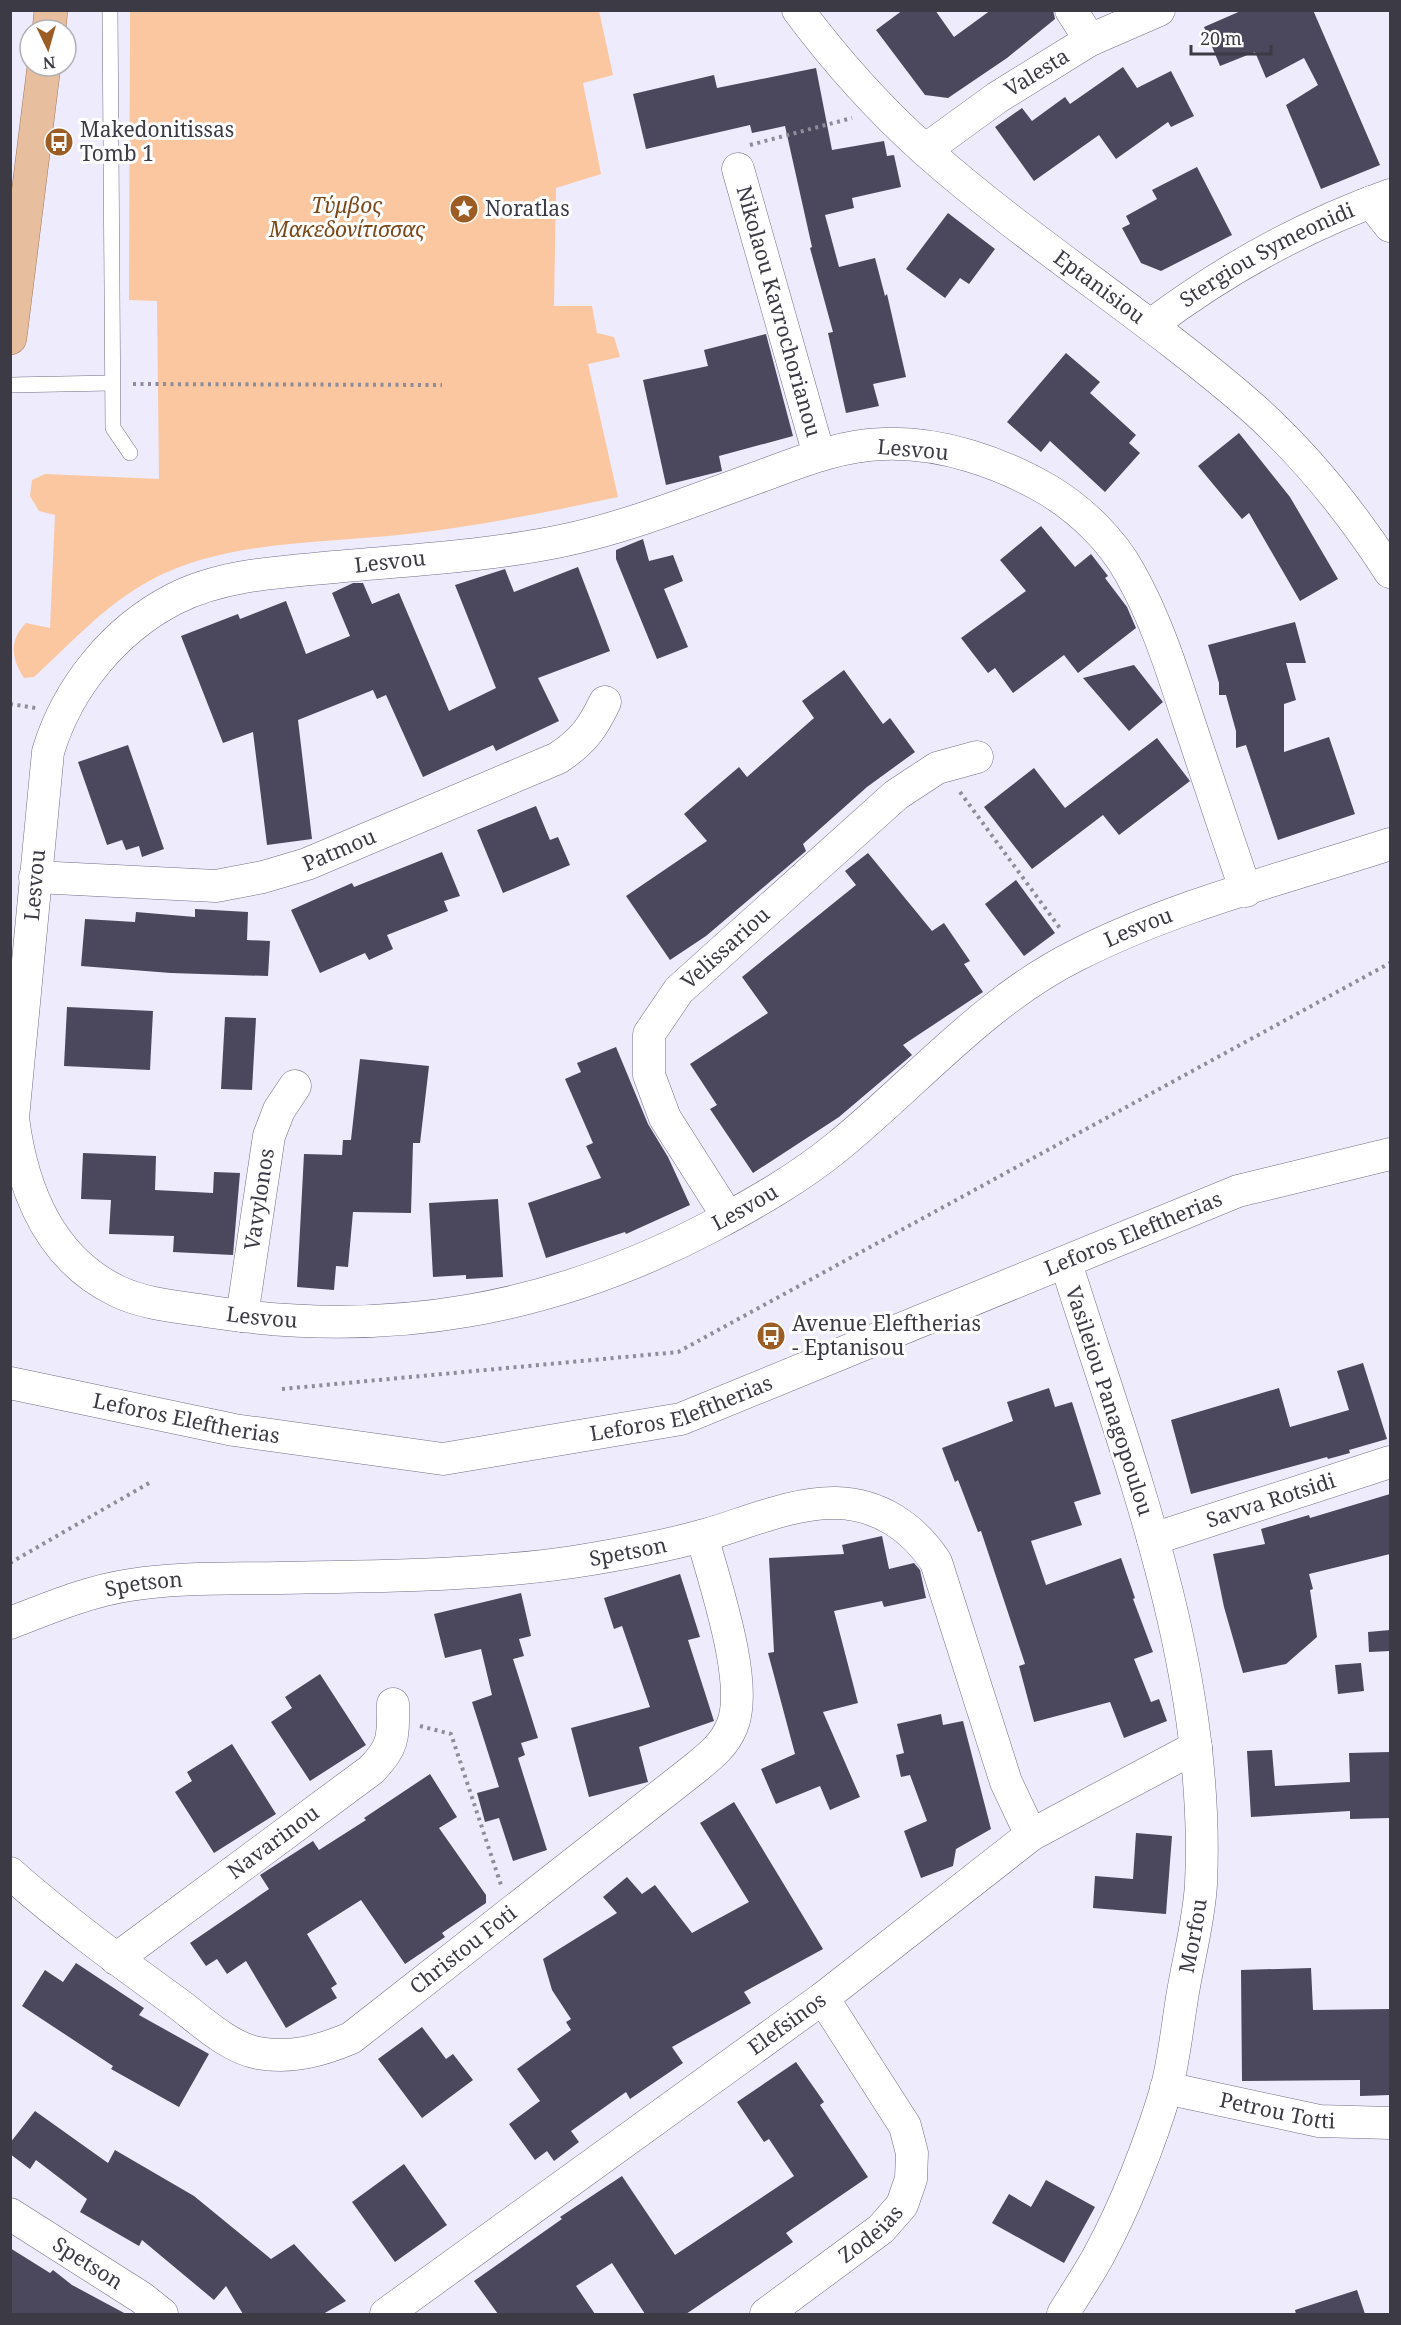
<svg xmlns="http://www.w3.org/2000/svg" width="1401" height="2325" font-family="'Noto Serif',serif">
  <rect width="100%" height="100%" fill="#eeebfc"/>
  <path fill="#fac7a0" d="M130 11H599L613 75 583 83 601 174 556 188 554 306H592L597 333 614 337 620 357 588 364 618 497C548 512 479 526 407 534 322 544 227 539 149 581 105 605 70 644 34 677L24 678C11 658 9 640 26 623L50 628 55 515 39 511 30 496 32 480 45 474 159 479 157 301 129 300Z"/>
  <g fill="#4b475d">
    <path d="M903 10H935L954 37 991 10H1053L1055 19 1007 58 948 98 925 95 876 30Z"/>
    <path d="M1243 10H1313L1380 165 1321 189 1286 105 1318 85 1304 58 1266 78 1255 52 1220 66 1204 27Z"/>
    <path d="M1123 67 1137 88 1171 71 1194 116 1171 127 1168 122 1116 159 1099 135 1034 181 995 127 1022 108 1032 121 1065 97 1070 104Z"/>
    <path d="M816 68 832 150 884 141 887 156 894 155 901 187 852 198 854 208 825 215 839 267 875 258 885 296 887 294 906 377 873 384 879 406 846 413 828 333 833 332 810 248 812 247 785 126 752 133 750 125 646 149 633 94 714 75 717 88Z"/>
    <path d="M1197 167 1232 235 1161 271 1141 263 1122 228 1130 224 1126 216 1157 199 1152 190Z"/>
    <path d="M948 213 995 249 969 284 960 278 945 298 906 269Z"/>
    <path d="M766 334 793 436 719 456 722 471 666 485 643 380 708 366 704 350Z"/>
    <path d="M1066 353 1100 382 1090 393 1136 435 1129 443 1140 453 1105 492 1050 441 1041 452 1007 422Z"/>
    <path d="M1239 433 1290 497 1338 579 1300 601 1249 513 1242 519 1198 466Z"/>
    <path d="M1041 526 1075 567 1091 554 1108 576 1105 578 1127 607 1136 628 1078 673 1064 655 1013 693 995 668 988 673 961 638 1026 591 1000 560Z"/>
    <path d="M643 539 649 561 673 555 683 581 664 589 688 647 657 659 616 559V550Z"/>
    <path d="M578 567 610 651 538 678 559 721 496 751 493 745 423 777 386 695 377 699 373 690 298 720 312 839 267 845 253 732 223 743 181 636 238 614 240 619 286 601 306 654 350 636 332 593 353 583H363L372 604 399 593 449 711 496 688 455 585 505 569 514 592Z"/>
    <path d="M1295 622 1306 663H1286L1296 700 1284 704V752L1329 737 1355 814 1278 840 1246 745 1236 748V731L1226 695H1219V683L1208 645Z"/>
    <path d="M1134 665 1163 702 1129 731 1083 678Z"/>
    <path d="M844 670 883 724 890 718 915 752 867 787 803 844 806 851 706 936 670 960 626 896 707 841 684 814 739 767 747 777 814 718 802 701Z"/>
    <path d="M1157 738 1190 781 1119 835 1103 815 1032 869 984 807 1034 768 1065 808Z"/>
    <path d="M128 745 164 849 142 857 139 846 126 850 122 840 107 845 78 762Z"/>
    <path d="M536 806 550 840 558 837 570 865 503 893 477 830Z"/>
    <path d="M442 852 460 896 444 901 448 911 387 935 393 949 369 960 365 953 320 973 291 910 352 883 354 887Z"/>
    <path d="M868 853 932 931 944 923 970 961 964 964 983 992 903 1045 912 1055 839 1117 753 1173 710 1109 717 1105 690 1064 768 1013 742 977 856 885 845 871Z"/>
    <path d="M1016 880 1055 933 1024 956 985 904Z"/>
    <path d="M195 909 248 912 247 940 270 941 268 976 171 973 81 966 85 919 135 922 136 912 195 917Z"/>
    <path d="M67 1007 153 1011 150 1070 64 1066Z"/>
    <path d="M225 1017 256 1018 252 1090 221 1089Z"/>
    <path d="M616 1047 648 1124 668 1157 690 1205 626 1234 625 1232 546 1258 528 1203 601 1178 586 1146 593 1143 565 1079 581 1072 577 1063Z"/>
    <path d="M360 1059 429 1066 420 1143H413L411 1213 353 1212 348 1267 336 1266 334 1290 297 1287 304 1154 342 1155 343 1140H351Z"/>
    <path d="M83 1153 156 1156 155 1190 213 1193 214 1172 240 1173 233 1255 173 1252 174 1236 109 1234 111 1200 81 1199Z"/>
    <path d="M498 1199 503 1277 466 1279V1275L433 1277 429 1203Z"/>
    <path d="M1363 1363 1387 1439 1349 1450 1350 1453 1328 1459 1327 1457 1191 1494 1171 1420 1279 1388 1290 1427 1349 1410 1337 1371Z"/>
    <path d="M1049 1388 1055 1407 1072 1402 1101 1494 1074 1502 1082 1525 1031 1541 1046 1585 1121 1558 1135 1598 1133 1599 1153 1652 1134 1659 1151 1702 1159 1699 1167 1721 1124 1738 1110 1702 1034 1722 1019 1666 1025 1664 981 1531 978 1532 958 1480 955 1482 942 1448 1013 1421 1007 1402Z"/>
    <path d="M1390 1494V1554L1309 1574 1313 1589 1310 1590 1317 1637 1286 1664 1243 1673 1224 1607 1213 1554 1265 1544 1261 1529 1309 1515 1310 1518Z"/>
    <path d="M882 1536 889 1569 914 1563 920 1570 926 1598 884 1607 882 1601 834 1611 858 1703 823 1712 860 1797 830 1810 820 1786 776 1804 761 1769 795 1754 768 1653 774 1652 769 1558 844 1554 842 1545Z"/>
    <path d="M680 1574 700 1637 688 1640 714 1721 639 1747 648 1782 589 1797 571 1728 650 1707 622 1626 614 1629 604 1598Z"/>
    <path d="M521 1593 531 1636 519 1639 524 1656 513 1659 538 1738 521 1743 525 1755 518 1758 547 1850 513 1861 499 1818 485 1822 477 1793 499 1787 472 1702 492 1695 481 1649 445 1658 434 1614Z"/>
    <path d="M1390 1630V1651L1369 1652 1368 1632Z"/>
    <path d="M1361 1663 1364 1691 1338 1694 1335 1665Z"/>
    <path d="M320 1674 366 1745 310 1781 271 1722 292 1708 285 1697Z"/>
    <path d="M941 1714 943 1725 963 1721 991 1829 956 1849 953 1866 921 1878 904 1831 927 1821 910 1775 901 1777 896 1755 904 1753 897 1724Z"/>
    <path d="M232 1744 276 1814 214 1853 175 1792 192 1781 187 1772Z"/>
    <path d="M1272 1750 1275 1786 1350 1782 1349 1753 1390 1752V1818L1350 1819V1811L1251 1817 1247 1751Z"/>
    <path d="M430 1774 457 1817 439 1828 486 1895V1903L442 1933 445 1937 405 1964 361 1900 307 1934 337 1984 331 1988 337 1998 286 2028 246 1961 227 1974 217 1959 206 1966 190 1943 269 1889 260 1875 313 1841 319 1850 366 1820 364 1818Z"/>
    <path d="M734 1802 823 1949 744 1992 751 2003 672 2047 683 2063 630 2099 626 2092 571 2131 579 2142 554 2161 547 2151 535 2160 509 2124 540 2101 517 2069 571 2030 566 2022 571 2019 552 1990 543 1959 617 1913 603 1897 627 1877 642 1894 655 1885 692 1933 749 1902 700 1823Z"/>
    <path d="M1136 1833 1172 1836 1166 1914 1093 1908 1095 1876 1133 1879Z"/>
    <path d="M76 1963 144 2008 139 2015 209 2054 179 2107 111 2069 113 2066 22 2006 45 1970 63 1982Z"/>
    <path d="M1311 1968 1313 2010 1390 2009V2095L1360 2096V2080L1242 2081 1241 1970Z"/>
    <path d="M422 2027 446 2059 453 2054 473 2080 422 2118 378 2059Z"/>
    <path d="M796 2062 824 2102 820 2105 868 2177 786 2233 793 2242 686 2314H645L612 2263 576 2286 595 2314H498L474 2281 562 2219 560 2217 622 2176 675 2255 794 2176 769 2139 764 2142 737 2102Z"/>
    <path d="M35 2111 108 2163 115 2150 194 2196 271 2259 294 2244 346 2301 323 2314H243L226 2286 214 2300 142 2240 139 2246 80 2212 87 2199 36 2160 30 2169 10 2154V2143Z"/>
    <path d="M404 2164 447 2225 395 2262 352 2202Z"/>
    <path d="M1046 2180 1095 2207 1064 2263 992 2223 1009 2194 1031 2207Z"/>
    <path d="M10 2248 50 2273 53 2270 72 2285 126 2314H10Z"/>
    <path d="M1357 2290 1365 2314H1296L1295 2310Z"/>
  </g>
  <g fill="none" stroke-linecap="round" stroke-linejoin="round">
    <g stroke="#726e86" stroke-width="16">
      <g id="lane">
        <path d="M110 10 113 428 130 453"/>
        <path d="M10 385 111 383"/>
      </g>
    </g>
    <g stroke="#726e86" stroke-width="33">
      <g id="street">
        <path id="s1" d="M798 10C836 61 879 109 926 151 1030 243 1149 317 1254 409 1306 456 1352 513 1390 572"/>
        <path d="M1071 10 1090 40"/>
        <path id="s2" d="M925 150 998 97 1090 40 1159 10"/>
        <path id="s3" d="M738 169 819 455"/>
        <path d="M1371 202 1390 226"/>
        <path id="s4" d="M1151 325C1224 270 1303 226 1390 195"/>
        <path id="s5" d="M35 877 216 886 263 877 307 864 558 758C583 741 592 729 605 702"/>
        <path id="s6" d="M1246 891C1226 834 1207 776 1188 719 1172 670 1156 619 1130 573 1112 540 1081 510 1048 490 1000 462 941 442 884 444 839 445 797 463 756 478 692 501 628 527 561 541 488 556 410 560 335 567 282 572 223 574 174 599 114 630 67 688 48 752L13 1118C22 1188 49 1258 117 1291 146 1305 180 1307 212 1312 391 1339 553 1310 714 1225 757 1202 799 1178 837 1147 916 1083 984 1001 1077 955 1175 905 1286 878 1390 844"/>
        <path id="s7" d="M728 1217 665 1118 649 1075V1034L679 990 896 795 937 768 977 757"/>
        <path id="s8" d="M242 1316 269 1136 279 1110 295 1086"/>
        <path id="s9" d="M10 1383 234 1430 443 1459 681 1419 1238 1191 1390 1154"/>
        <path id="s10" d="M1153 1539 1390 1462"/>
        <path id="s11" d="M10 1623C49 1608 89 1591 130 1585 179 1577 229 1579 279 1578 377 1576 476 1576 573 1562 617 1555 662 1547 705 1535 747 1523 793 1502 836 1503 879 1504 913 1527 936 1562L1006 1782 1031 1835"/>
        <path id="s12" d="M10 1873C64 1921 122 1963 180 2005 202 2022 230 2048 258 2053 291 2059 320 2051 351 2038L693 1770C709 1757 724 1746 732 1726 750 1684 714 1581 702 1536"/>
        <path id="s13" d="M116 1959 371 1770C395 1746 393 1736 393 1704"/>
        <path id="s14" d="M1166 2088 1319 2121 1390 2123"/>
        <path id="s15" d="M10 2214 142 2298 162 2314"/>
        <path id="s16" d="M386 2314 823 1998 1031 1835 1196 1747"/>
        <path id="s17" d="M766 2314 881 2229 902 2205 911 2179 912 2153 905 2126 823 1998"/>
        <path id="s18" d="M1063 2314C1075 2294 1089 2274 1100 2253 1126 2205 1150 2143 1166 2090 1174 2061 1177 2028 1182 1998 1188 1960 1199 1921 1201 1884 1211 1669 1129 1464 1066 1263"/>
      </g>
    </g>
    <g stroke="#a17455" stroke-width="34">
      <g id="primary">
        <path d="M49 30 51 10"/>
        <path d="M10 338 44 66"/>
      </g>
    </g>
    <g stroke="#8f8c9a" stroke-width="4" stroke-dasharray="3 4.5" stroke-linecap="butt">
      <path d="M750 145 852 118"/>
      <path d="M133 384 442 385"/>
      <path d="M10 704 36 708"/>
      <path d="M960 792 1062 931"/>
      <path d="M282 1389 678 1352 1390 963"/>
      <path d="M10 1563 149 1483"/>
      <path d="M420 1726 451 1734 501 1885"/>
    </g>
    <use href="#lane" stroke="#fff" stroke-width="15"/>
    <use href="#street" stroke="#fff" stroke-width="32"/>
    <use href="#primary" stroke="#e7bf9e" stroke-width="33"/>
  </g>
  <defs>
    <g id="bus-disc" transform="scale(1.5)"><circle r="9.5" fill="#9b5d23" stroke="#fff"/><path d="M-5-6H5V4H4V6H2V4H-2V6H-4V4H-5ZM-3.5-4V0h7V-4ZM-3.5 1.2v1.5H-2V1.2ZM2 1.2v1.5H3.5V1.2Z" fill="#fff"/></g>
    <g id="sight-disc" transform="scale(1.5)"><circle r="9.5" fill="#9b5d23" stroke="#fff"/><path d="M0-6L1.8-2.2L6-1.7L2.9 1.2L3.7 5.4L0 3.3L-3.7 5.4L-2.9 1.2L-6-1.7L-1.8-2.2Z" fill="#fff"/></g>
  </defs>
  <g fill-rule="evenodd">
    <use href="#bus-disc" x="59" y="142"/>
    <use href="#sight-disc" x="464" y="209"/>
    <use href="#bus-disc" x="771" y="1336"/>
  </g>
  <g text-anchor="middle" stroke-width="6" stroke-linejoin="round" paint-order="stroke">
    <g font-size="21" fill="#3c3a44" stroke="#fff">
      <text dy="7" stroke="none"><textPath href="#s2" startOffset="136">Valesta</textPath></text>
      <text dy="7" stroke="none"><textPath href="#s4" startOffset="136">Stergiou Symeonidi</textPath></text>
      <text dy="7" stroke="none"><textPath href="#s1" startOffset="411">Eptanisiou</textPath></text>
      <text dy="7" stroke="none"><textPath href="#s3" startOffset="148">Nikolaou Kavrochorianou</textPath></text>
      <text transform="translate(913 450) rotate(5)" y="7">Lesvou</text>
      <text transform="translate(390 562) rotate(-6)" y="7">Lesvou</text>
      <text dy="7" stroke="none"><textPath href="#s5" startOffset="310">Patmou</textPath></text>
      <text transform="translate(35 885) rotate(-85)" y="7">Lesvou</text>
      <text dy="7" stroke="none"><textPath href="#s6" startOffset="3280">Lesvou</textPath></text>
      <text dy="7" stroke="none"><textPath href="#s7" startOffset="320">Velissariou</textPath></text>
      <text dy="7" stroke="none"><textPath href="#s8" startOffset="118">Vavylonos</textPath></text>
      <text dy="7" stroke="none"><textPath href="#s6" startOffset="2794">Lesvou</textPath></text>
      <text dy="7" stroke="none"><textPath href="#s9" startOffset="1170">Leforos Eleftherias</textPath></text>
      <text dy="7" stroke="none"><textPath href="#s6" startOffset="2290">Lesvou</textPath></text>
      <text transform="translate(1109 1401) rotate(72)" y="7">Vasileiou Panagopoulou</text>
      <text dy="7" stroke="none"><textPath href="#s9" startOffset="684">Leforos Eleftherias</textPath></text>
      <text dy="7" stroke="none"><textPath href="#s9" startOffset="180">Leforos Eleftherias</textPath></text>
      <text dy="7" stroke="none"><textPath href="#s10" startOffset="124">Savva Rotsidi</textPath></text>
      <text dy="7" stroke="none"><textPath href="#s11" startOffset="626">Spetson</textPath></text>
      <text dy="7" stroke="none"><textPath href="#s11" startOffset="140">Spetson</textPath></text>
      <text dy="7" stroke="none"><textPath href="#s13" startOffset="196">Navarinou</textPath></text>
      <text dy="7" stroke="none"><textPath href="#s18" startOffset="404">Morfou</textPath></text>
      <text dy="7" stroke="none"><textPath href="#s12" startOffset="546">Christou Foti</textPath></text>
      <text dy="7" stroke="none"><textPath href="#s16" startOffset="495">Elefsinos</textPath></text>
      <text dy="7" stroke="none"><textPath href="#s14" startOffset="114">Petrou Totti</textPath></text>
      <text dy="7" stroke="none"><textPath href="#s17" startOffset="132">Zodeias</textPath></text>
      <text dy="7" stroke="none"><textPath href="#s15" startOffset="92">Spetson</textPath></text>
    </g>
    <g font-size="21" fill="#3c3a44" stroke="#fff" text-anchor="start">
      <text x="80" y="137">Makedonitissas<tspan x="80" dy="24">Tomb 1</tspan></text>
      <text x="485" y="216">Noratlas</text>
      <text x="792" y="1331">Avenue Eleftherias<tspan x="792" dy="24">- Eptanisou</tspan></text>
    </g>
    <g font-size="21" font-style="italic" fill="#7c4819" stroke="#fff">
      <text x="347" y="213">Τύμβος<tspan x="347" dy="24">Μακεδονίτισσας</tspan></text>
    </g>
  </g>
  <rect width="1401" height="2325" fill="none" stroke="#3c3a44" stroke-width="24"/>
  <g transform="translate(48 48) rotate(175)"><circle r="28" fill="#ffffff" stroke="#b1b0b4" stroke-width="1.5"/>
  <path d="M0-4.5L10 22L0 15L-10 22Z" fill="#9b5d23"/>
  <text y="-9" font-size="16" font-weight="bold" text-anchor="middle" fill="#3c3a44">N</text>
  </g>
  <path d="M1191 45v9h80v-9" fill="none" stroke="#3c3a44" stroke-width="3"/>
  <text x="1200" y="45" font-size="18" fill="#3c3a44" stroke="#ffffff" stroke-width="4.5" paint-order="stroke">20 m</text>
</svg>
